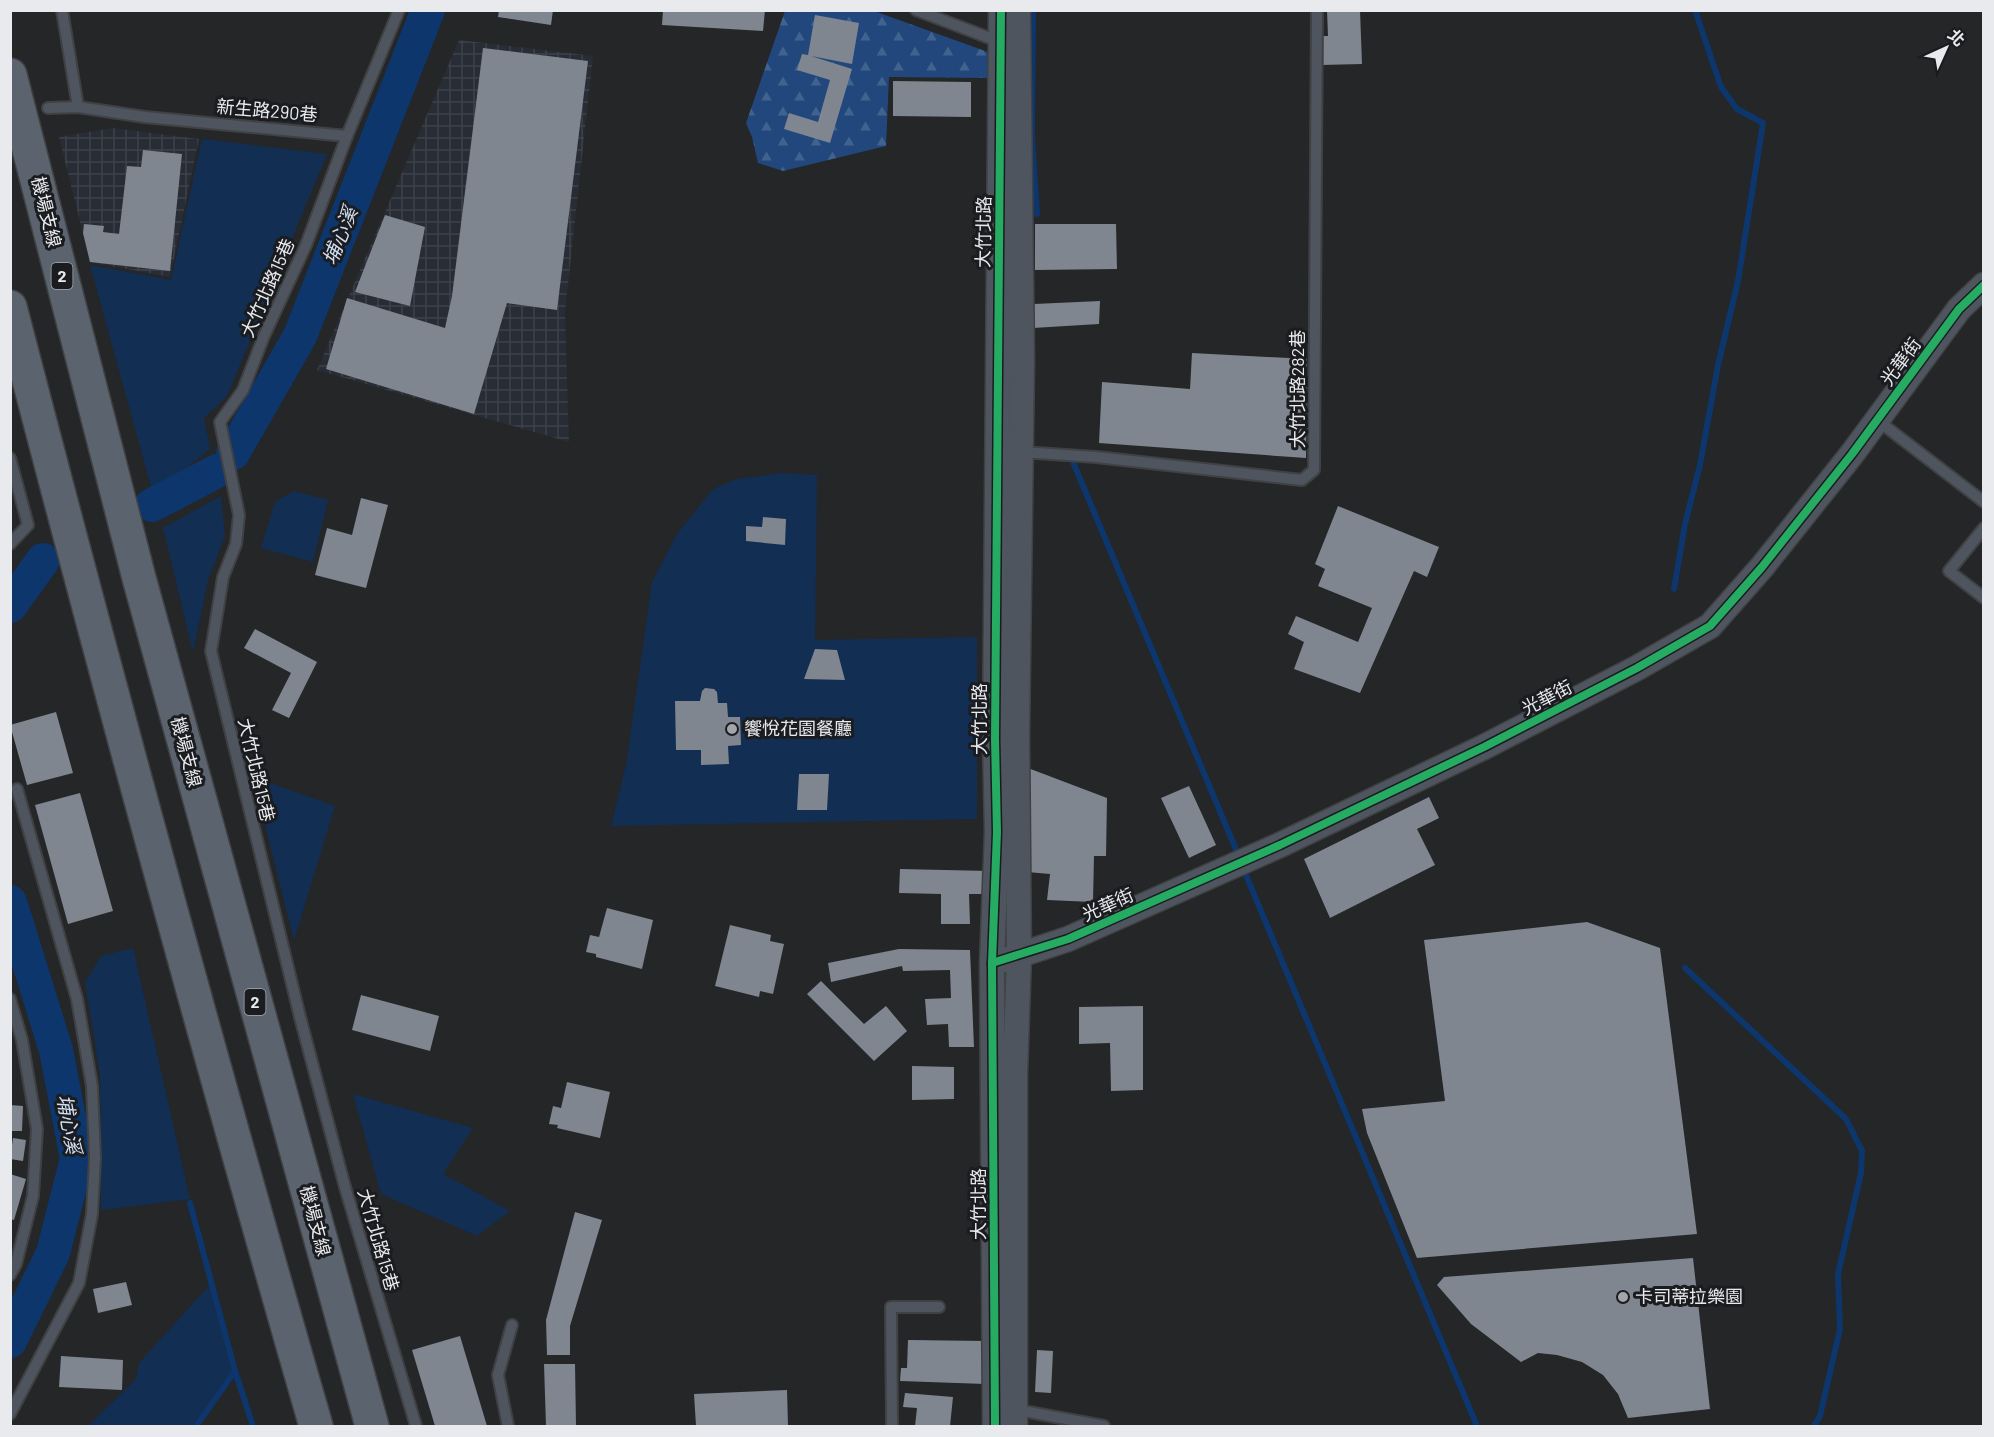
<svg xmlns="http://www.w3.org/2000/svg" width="1994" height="1437" font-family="Barlow,'Noto Sans TC',sans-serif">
  <defs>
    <pattern id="industrial-grid" width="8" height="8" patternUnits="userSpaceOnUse" patternTransform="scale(1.5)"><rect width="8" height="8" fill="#282d35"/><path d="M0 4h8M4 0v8" fill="none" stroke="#3d4149"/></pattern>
    <pattern id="forest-firs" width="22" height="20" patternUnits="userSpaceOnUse" patternTransform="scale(1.5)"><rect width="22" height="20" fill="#21477c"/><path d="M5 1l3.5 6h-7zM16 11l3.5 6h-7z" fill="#41628f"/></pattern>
  </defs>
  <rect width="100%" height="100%" fill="#242628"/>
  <g fill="url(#industrial-grid)">
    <path d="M459 40 593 56 565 312 569 442 317 370Z"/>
    <path d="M113 128 199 139 170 277 90 262 59 137Z"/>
  </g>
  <g fill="#132e53">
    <path d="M202 139 327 154 227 396 204 418 210 449 153 494 90 265 171 280Z"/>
    <path d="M782 473 817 475 815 640 977 637V819L611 826 626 765 652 582 677 534 713 489 737 479Z"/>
    <path d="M293 491 328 500 313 562 261 548 275 502Z"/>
    <path d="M221 496 225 536 208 580 193 652 163 528Z"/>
    <path d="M253 777 335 806 294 940Z"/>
    <path d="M133 948 190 1199 101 1210 100 1074 85 982 101 956Z"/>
    <path d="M353 1094 473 1128 443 1174 510 1211 477 1236 381 1194Z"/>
    <path d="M209 1286 232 1370 192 1426H88L136 1379 139 1363Z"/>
  </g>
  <path fill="url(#forest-firs)" d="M785 11H874L988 52V78L889 77 886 146 783 171 758 163 752 137 746 123Z"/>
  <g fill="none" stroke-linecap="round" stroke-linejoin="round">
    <g stroke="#0d366d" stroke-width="6">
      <path d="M1033 10 1032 138 1037 214"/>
      <path d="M1073 462 1240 859"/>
      <path d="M1674 589 1685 524 1700 465 1718 365 1738 281 1763 123 1737 109 1721 87 1695 10"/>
      <path d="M1243 868 1477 1426"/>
      <path d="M1685 968 1846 1119 1862 1151 1861 1173 1838 1274 1840 1329 1820 1416 1814 1426"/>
      <path d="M190 1203 235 1371 196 1426"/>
      <path d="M235 1371 253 1426"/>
    </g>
    <g stroke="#0d366d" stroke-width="34">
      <path d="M233 453 300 336 428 10"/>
      <path d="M152 505 217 471"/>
      <path d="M10 606 43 560"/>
      <path d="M10 902 56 1050 77 1159 53 1253 10 1341"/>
    </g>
  </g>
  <g fill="#7f868f">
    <path d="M499 10H553L551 25 498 17Z"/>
    <path d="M663 10H765L763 31 662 25Z"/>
    <path d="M1327 10H1360L1362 64 1321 65 1320 36H1328Z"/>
    <path d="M815 15 859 23 852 64 811 56 852 69 830 143 784 129 789 113 818 122 830 80 797 70 802 54 808 55Z"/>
    <path d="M483 48 588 61 557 310 507 303 474 414 326 369 347 298 445 328 452 296Z"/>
    <path d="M893 81 971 82V117L893 116Z"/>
    <path d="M143 150 182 154 170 271 90 262 83 233 84 224 104 226 103 232 119 234 127 166 141 167Z"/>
    <path d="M385 215 425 227 410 306 355 292Z"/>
    <path d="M1035 224H1116L1117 269 1035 270Z"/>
    <path d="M1100 301 1099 324 1033 328 1034 304Z"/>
    <path d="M1192 353 1307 359 1306 458 1099 443 1102 382 1190 389Z"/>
    <path d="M361 498 388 505 366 588 315 575 327 528 352 535Z"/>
    <path d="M1338 506 1439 547 1427 577 1414 571 1360 693 1294 669 1304 642 1288 634 1296 616 1358 642 1372 608 1318 586 1325 569 1315 564Z"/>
    <path d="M763 517 786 519 785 545 746 541V526L762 527Z"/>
    <path d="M255 629 317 662 289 718 272 710 291 673 244 648Z"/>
    <path d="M815 649 837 650 845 680 804 679Z"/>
    <path d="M705 688 714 689 717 692 718 703H727L728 717H740L741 745 728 746 729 764 701 765V750H676L675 701H700L702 691Z"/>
    <path d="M56 712 73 773 27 785 10 725Z"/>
    <path d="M1028 768 1107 798 1106 856H1094L1093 902 1047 900 1050 874 1027 872Z"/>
    <path d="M799 774H829L827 810H797Z"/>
    <path d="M1189 786 1216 845 1189 858 1161 798Z"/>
    <path d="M80 793 113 911 68 924 35 805Z"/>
    <path d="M1429 797 1439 818 1417 829 1435 865 1330 918 1304 859Z"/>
    <path d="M900 869 989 871V894H969L970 924H941V894L899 893Z"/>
    <path d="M607 908 653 920 642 969 596 957V954L586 952 590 935 599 937Z"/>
    <path d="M1587 922 1660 948 1697 1234 1417 1258 1367 1133 1362 1109 1445 1101 1424 940Z"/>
    <path d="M730 925 771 935 770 941 784 944 773 994 760 991 759 997 715 986Z"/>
    <path d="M899 949 970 950 974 1047H949L948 1024 927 1025 925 999 951 998 950 970 903 971 902 966 831 982 828 963Z"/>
    <path d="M821 981 864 1024 886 1006 907 1031 874 1061 807 994Z"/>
    <path d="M361 995 439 1016 430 1051 352 1030Z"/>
    <path d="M1143 1006V1090L1111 1091 1110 1043 1079 1044V1007Z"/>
    <path d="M912 1066 954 1067V1099L912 1100Z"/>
    <path d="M567 1082 610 1092 600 1138 557 1128 558 1125 549 1124 553 1106 561 1108Z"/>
    <path d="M10 1105 23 1106 22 1131H10Z"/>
    <path d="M13 1138 26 1140 23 1161 10 1159Z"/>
    <path d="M10 1174 26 1179 14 1220 10 1219Z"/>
    <path d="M575 1212 602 1220 570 1326V1355H547L546 1320Z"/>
    <path d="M1693 1258 1710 1409 1628 1418 1618 1394 1603 1375 1582 1362 1557 1355 1538 1353 1521 1362 1471 1324 1437 1285 1444 1277Z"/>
    <path d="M126 1282 132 1305 98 1313 93 1289Z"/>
    <path d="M460 1336 487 1426H435L412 1350Z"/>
    <path d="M908 1340 987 1341 985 1384 900 1381 901 1368H907Z"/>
    <path d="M1037 1350 1053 1351 1051 1393 1035 1392Z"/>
    <path d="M61 1356 123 1360 122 1390 59 1387Z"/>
    <path d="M544 1364H575L576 1426H546Z"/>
    <path d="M787 1390 788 1426H696L694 1394Z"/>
    <path d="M905 1393 953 1397 950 1426H915L917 1408 903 1407Z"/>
  </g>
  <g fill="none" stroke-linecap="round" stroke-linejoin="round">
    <g stroke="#404143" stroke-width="14">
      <g id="service">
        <path d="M62 10 78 107"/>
        <path d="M916 10 1000 42"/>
        <path d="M48 108 78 107 145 117 347 136 399 10"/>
        <path d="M347 136 306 245 264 336 243 390 220 422 239 515 236 544 223 577 211 651 300 1017 345 1187 416 1426"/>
        <path d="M1877 420 1984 502"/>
        <path d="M1021 452 1096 457 1302 480 1314 470 1317 10"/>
        <path d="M10 458 28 525 10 544"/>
        <path d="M1984 528 1949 571 1984 598"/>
        <path d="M10 999 22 1040 37 1129 33 1196 16 1264 10 1275"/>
        <path d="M1013 1409 1104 1426"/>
        <path d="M10 1414 79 1283 92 1214 95 1158 92 1086 77 999 17 789"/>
        <path d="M508 1426 498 1375 512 1325"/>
        <path d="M892 1426 891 1307H939"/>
      </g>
    </g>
    <g stroke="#404143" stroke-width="27">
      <g id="tertiary">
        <path d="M1005 960 1068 939 1280 845 1484 747 1637 668 1710 626 1762 567 1852 454 1959 309 1984 285"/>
        <path d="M995 1426 992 963 997 832 995 739 1001 10"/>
        <path d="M1015 1426V1075L1019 956 1017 738 1022 361 1018 13"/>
      </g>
    </g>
    <g stroke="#404143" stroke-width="36">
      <g id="motorway">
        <path d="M10 75 139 578 372 1426"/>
        <path d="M10 307C107 681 209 1055 316 1426"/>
      </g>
    </g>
    <use href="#service" stroke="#4e555e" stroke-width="10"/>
    <use href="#tertiary" stroke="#4e555e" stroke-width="24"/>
    <use href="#motorway" stroke="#5b636f" stroke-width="33"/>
    <g stroke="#1a1c20" stroke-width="11">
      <g id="cycleway">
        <path d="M992 963 1068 939 1280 845 1484 747 1637 668 1710 626 1762 567 1852 454 1959 309 1984 285"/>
        <path d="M995 1426 992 963 997 832 995 739 1001 10"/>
      </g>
    </g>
    <use href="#cycleway" stroke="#26ab63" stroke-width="8"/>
  </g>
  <g fill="#a4a5a8" stroke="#1a1c20" stroke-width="2">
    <circle cx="732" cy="729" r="6"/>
    <circle cx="1623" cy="1297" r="6"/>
  </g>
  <g text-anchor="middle" stroke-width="6" stroke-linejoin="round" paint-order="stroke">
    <g fill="#1a1c20" stroke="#abacb0" stroke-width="1.5">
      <rect x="51.5" y="263" width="21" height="26" rx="4.5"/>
      <rect x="244.5" y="989" width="21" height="26" rx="4.5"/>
    </g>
    <g font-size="16" font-weight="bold" fill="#e9eaed">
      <text x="62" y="282">2</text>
      <text x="255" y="1008">2</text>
    </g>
    <g font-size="18" fill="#e9eaed" stroke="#1a1c20">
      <text transform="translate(267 111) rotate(5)" y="6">新生路290巷</text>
      <text transform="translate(46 212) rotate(76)" y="6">機場支線</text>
      <text transform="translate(984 232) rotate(-89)" y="6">大竹北路</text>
      <text transform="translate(268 288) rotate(-66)" y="6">大竹北路15巷</text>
      <text transform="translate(1901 362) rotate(-54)" y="6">光華街</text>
      <text transform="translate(1298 389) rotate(-90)" y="6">大竹北路282巷</text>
      <text transform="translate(1547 698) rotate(-27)" y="6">光華街</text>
      <text transform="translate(980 719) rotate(-90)" y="6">大竹北路</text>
      <text transform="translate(186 752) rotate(75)" y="6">機場支線</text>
      <text transform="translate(256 770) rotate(77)" y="6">大竹北路15巷</text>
      <text transform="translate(1108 905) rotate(-24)" y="6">光華街</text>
      <text transform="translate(979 1204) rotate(-90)" y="6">大竹北路</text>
      <text transform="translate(315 1221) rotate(75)" y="6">機場支線</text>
      <text transform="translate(378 1240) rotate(74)" y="6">大竹北路15巷</text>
    </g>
    <g font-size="18" fill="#e9eaed" stroke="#1a1c20" text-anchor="start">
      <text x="744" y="735">饗悅花園餐廳</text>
      <text x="1635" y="1303">卡司蒂拉樂園</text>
    </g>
    <g font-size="20" font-style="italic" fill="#d1def0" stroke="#1a1c20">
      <text transform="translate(340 236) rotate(-68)" y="7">埔心溪</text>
      <text transform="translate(69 1124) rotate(80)" y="7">埔心溪</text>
    </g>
  </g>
  <rect width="1994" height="1437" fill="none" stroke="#e9eaed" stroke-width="24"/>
  <g transform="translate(1946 48) rotate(45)" stroke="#1a1c20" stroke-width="4.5" paint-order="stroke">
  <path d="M0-4.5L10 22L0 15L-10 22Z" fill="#e9eaed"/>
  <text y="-9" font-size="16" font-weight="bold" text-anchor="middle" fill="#e9eaed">北</text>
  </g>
</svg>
